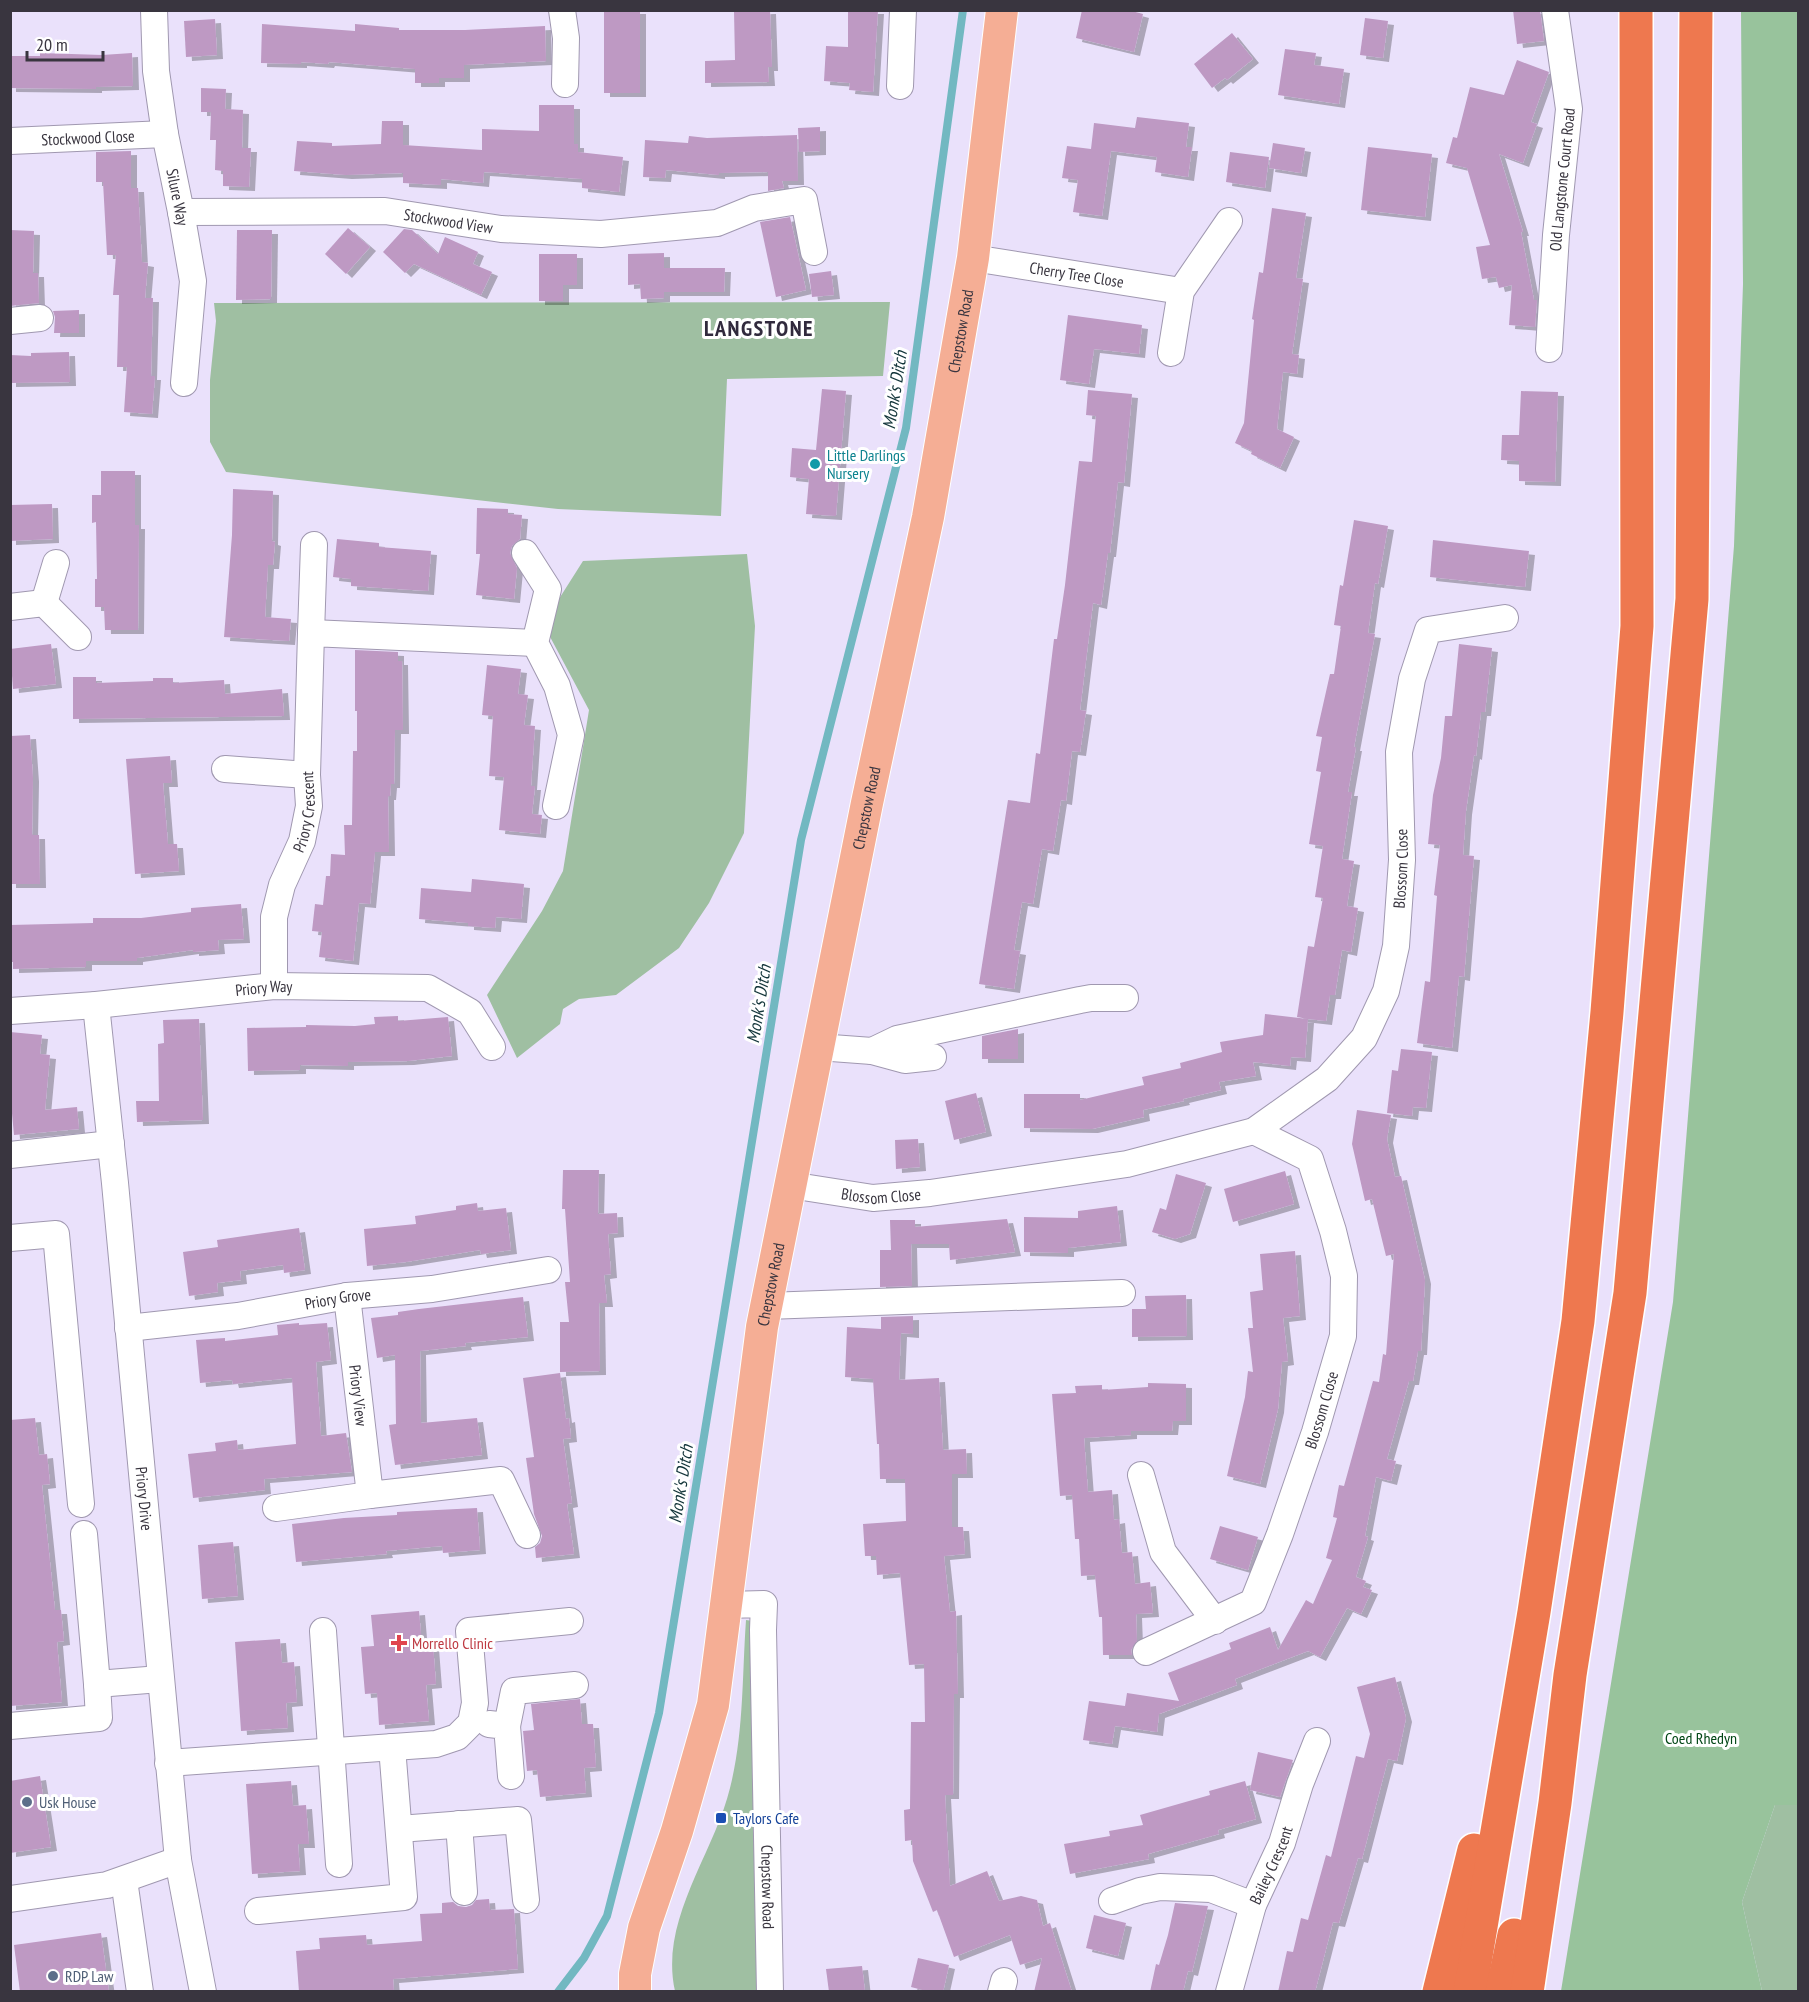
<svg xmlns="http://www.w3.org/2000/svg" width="1809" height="2002" font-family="'PT Sans Narrow',sans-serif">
  <defs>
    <filter id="shadow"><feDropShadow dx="6" dy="4" stdDeviation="0" flood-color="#0004"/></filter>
  </defs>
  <rect width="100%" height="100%" fill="#eae1fb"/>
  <g fill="#9fbfa2">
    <path d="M890 302 883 376 727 379 721 516 558 509 226 472 210 442V380L216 321 214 303Z"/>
    <path d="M747 554 755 626 744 833 709 903 679 948 616 995 579 999 563 1009 560 1024 517 1058 487 995 542 911 563 871 589 710 548 633 557 602 583 561Z"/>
    <path d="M746 1620 753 1621 760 1991H675C659 1920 714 1854 730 1788 744 1733 742 1676 746 1620Z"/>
    <path d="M1775 1805H1798V1991H1762L1742 1902Z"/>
  </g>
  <path fill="#98c39c" d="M1741 11H1798V1805H1775L1742 1902 1762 1991H1561L1673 1302 1734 546 1743 284Z"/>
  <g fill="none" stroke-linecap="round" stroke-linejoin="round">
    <path stroke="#72b8c1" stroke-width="8" d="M558 1992 584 1958 607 1916 659 1713 801 840 906 428 963 10"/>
  </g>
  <g fill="#be99c3" filter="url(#shadow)">
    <rect x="604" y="10" width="36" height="83"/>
    <path d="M770 10 772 67H768L769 82 705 83V61L735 60 734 11Z"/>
    <path d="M848 10H878L873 92 849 90 850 83 824 81 826 46 848 47Z"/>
    <path d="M1082 10H1128L1143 14 1134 52 1076 38Z"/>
    <path d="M1513 10H1540L1544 41 1517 44Z"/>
    <path d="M1365 18 1388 21 1383 58 1360 55Z"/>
    <path d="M215 19 217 55 186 57 184 21Z"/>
    <path d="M262 24 355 31V24L399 28V30H465L545 26 546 61 464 65V78H439V83H415V69L329 62 328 64 301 62V64L261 63Z"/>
    <path d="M1232 33 1253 59 1227 80 1225 78 1212 88 1194 64Z"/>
    <path d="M1285 49 1316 53 1314 65 1344 69 1339 104 1278 95Z"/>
    <path d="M40 53 102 55 132 53 133 86 96 87V89L10 88V56H40Z"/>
    <path d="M1517 60 1549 72 1531 122 1537 124 1523 163 1499 154 1523 232H1521L1534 300H1537L1535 327 1509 325 1512 285 1499 288 1496 277 1482 279 1476 247 1490 245 1467 168 1446 163 1453 137 1457 138 1470 87 1504 95Z"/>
    <path d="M201 88 226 89 225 109 243 110 242 148H251L249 187 223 186V171L215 170 216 140H210L211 112H201Z"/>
    <path d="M539 105H574V144H578V152L623 157 619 192 582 188V179L484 172 483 183 441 179V185L403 183V173L346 175 294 171 297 141 332 143V146L381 144 382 121H403V145L482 150V129L539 131Z"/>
    <path d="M1137 117 1189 123 1186 147H1192L1188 177 1155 172 1157 157 1111 151 1102 216 1073 212 1078 180 1062 178 1067 146 1091 149 1094 123 1135 128Z"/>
    <path d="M820 127V151L799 152 798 128Z"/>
    <path d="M797 135 798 181H782L784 188 768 191V172L719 173V175L666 170 665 178 643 177 645 140 688 143 689 136 707 138Z"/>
    <path d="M1273 143 1305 148 1301 173 1269 168Z"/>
    <path d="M1368 147 1432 154 1425 217 1361 210Z"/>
    <path d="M131 151V188H138L142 262 148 263 145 298H153L151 376H155L152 414 124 412 127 367H117L119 295H113L116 255H107L103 182H96V152Z"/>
    <path d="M1230 152 1269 157 1265 188 1226 182Z"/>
    <path d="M1272 208 1306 213 1296 278 1303 279 1292 354 1299 355 1297 374 1283 372 1277 429 1294 437 1280 468 1251 454 1252 451 1235 443 1244 423 1254 320 1252 319 1259 272 1263 273Z"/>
    <path d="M790 217 806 290 776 297 760 222Z"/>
    <path d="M348 228 370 247 346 274 325 254Z"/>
    <path d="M404 229 412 230 438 254 445 237 478 252 473 264 492 272 481 295 414 264 405 273 383 252Z"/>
    <path d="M10 230 34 231 33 273H38L39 303 10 306Z"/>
    <path d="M237 230H272L271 299 236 300Z"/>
    <path d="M664 253V268H725L724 292H664V298L641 299 640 284 628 285V254Z"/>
    <path d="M539 254H577V285H563V301H539Z"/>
    <path d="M831 271 834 295 812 297 809 274Z"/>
    <path d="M79 310V333H54L55 317 53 311Z"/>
    <path d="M1068 315 1142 325 1139 354 1094 349 1089 384 1060 380Z"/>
    <path d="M69 352 70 382 10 383V355L31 356V353Z"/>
    <path d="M822 389 846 391 836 516 806 514 809 479 790 477 792 448 816 450Z"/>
    <path d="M1088 390 1132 394 1124 483 1118 482 1110 553H1108L1101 605 1093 603 1080 710 1086 711 1080 752 1072 751 1066 801 1061 800 1053 851 1042 849 1033 904 1022 902 1014 950 1020 951 1014 989 979 984 1008 800 1030 803 1036 753 1040 754 1054 639H1057L1065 585 1079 461 1092 462 1096 416 1086 415Z"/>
    <path d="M1521 391 1558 392 1555 482 1519 481V461L1501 460 1502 435H1519Z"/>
    <path d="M101 471H135V525H139L138 630H105L104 607H95V579H97L96 522 92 523V495H101Z"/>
    <path d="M233 489 273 491 272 541 275 542 273 565H268L265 617 291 619 289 641 224 637 232 535Z"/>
    <path d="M52 504 53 539 10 541V505Z"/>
    <path d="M477 508 508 509V514L522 515 520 539 512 546 510 553 517 568 514 599 476 595 480 554H476Z"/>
    <path d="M1354 520 1388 526 1378 584 1375 583 1368 633 1375 634 1354 747H1356L1348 792H1352L1342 859 1354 861 1347 906 1358 908 1351 952 1342 950 1335 995H1330L1326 1021 1308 1019 1305 1058 1291 1057 1290 1066 1253 1062 1256 1076 1219 1082 1221 1090 1183 1099 1184 1101 1143 1110 1144 1117 1092 1129 1024 1128V1094H1080V1100L1144 1085 1142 1077 1181 1068 1180 1063 1222 1052 1220 1042 1263 1035 1265 1014 1308 1019 1297 1017 1308 946 1314 947 1323 898 1315 897 1323 846 1309 844 1321 772 1316 771 1322 737 1316 736 1330 674H1334L1341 626 1334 625 1340 585 1343 586Z"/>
    <path d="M337 539 379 543V547L431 551 428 591 351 586V579L333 577Z"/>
    <path d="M1433 540 1529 551 1525 587 1430 577Z"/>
    <path d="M51 644 56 684 13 689 10 649Z"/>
    <path d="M1459 644 1492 648 1485 712H1481L1476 756 1474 755 1466 811 1463 855 1474 856 1464 977 1459 976 1452 1048 1417 1043 1425 981 1430 982 1437 896 1434 895 1440 845 1428 844 1433 795 1441 758 1445 716H1452Z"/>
    <path d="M355 650 398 652V661H402L403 730H395L394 784H391L390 796H388L389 852H375L370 904 359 903 353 961 319 957 322 932 312 931 315 904 323 905 326 876H330L331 854 345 855 344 825H352L353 751H357V711H355Z"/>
    <path d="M487 665 521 669 518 694 528 695 524 725 535 726 531 786H535L532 814 542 815 540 834 499 830 504 777 489 776 493 716 482 715Z"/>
    <path d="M73 677H96V683L153 681V678H173V683L224 680 225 694 282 689 284 716 73 719Z"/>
    <path d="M30 735 33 778 32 835H39L40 884H10V736Z"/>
    <path d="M170 756 172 783H163L168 844H177L179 871 135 874 126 759Z"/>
    <path d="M472 879 524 884 521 919 496 917 495 928 468 926V923L419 919 421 888 471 892Z"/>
    <path d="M241 904 244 939 218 940 219 950 193 952V950L137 958V961H86V967L13 969V962H10V925L93 923V918H141L191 912V908Z"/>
    <path d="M398 1016V1021L448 1017 452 1056 408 1061 348 1062V1066L300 1065V1070L248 1071 247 1028 306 1027V1025L355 1026 375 1024 374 1017Z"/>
    <path d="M199 1019 203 1120 137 1122 136 1101H159L158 1044 164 1043 163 1020Z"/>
    <path d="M1018 1029V1059H982V1036Z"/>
    <path d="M10 1032 42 1035 40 1054 50 1055 45 1110 77 1107 79 1129 14 1135 10 1092Z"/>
    <path d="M1401 1049 1432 1052 1426 1108 1413 1107 1412 1116 1387 1113 1392 1070 1398 1071Z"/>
    <path d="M976 1093 986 1132 954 1140 945 1101Z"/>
    <path d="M1357 1110 1391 1115 1387 1139 1395 1177 1401 1176 1425 1280 1421 1351H1418L1413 1381H1409L1387 1459 1396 1461 1391 1481 1376 1477 1365 1536 1368 1537 1356 1577 1366 1581 1363 1587 1372 1590 1361 1614 1347 1608 1320 1657 1308 1651 1235 1679 1237 1685 1159 1714 1157 1732 1115 1726 1112 1744 1083 1740 1089 1701 1125 1706 1127 1693 1179 1701 1168 1673 1231 1649 1229 1643 1270 1627 1278 1650 1306 1600 1313 1604 1332 1560 1326 1558 1337 1518 1333 1517 1339 1485 1344 1486 1373 1381 1379 1382 1383 1354 1386 1355 1394 1254 1386 1256 1372 1199 1365 1201 1352 1144Z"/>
    <path d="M918 1139 920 1167 896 1169 895 1140Z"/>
    <path d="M563 1170H599L598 1214 617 1213 618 1233 608 1234 611 1274 604 1275 607 1303H599L600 1371 560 1372V1322H569L565 1282H570L565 1209H562Z"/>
    <path d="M1285 1171 1294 1204 1233 1222 1224 1189Z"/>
    <path d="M1176 1174 1206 1183 1190 1234 1175 1239 1152 1232 1160 1208 1166 1210Z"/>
    <path d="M477 1203 478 1211 506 1208 511 1250 481 1254 480 1250 406 1262 367 1266 364 1229 416 1224 415 1216 456 1210V1206Z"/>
    <path d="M1117 1206 1121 1242 1068 1248V1253L1024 1252V1217L1078 1218V1211Z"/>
    <path d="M1007 1219 1015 1252 950 1260 949 1244H911L912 1286 880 1287V1250H891L890 1220H915V1227Z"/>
    <path d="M299 1228 305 1270 284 1273 283 1265 240 1271 241 1280 217 1283 218 1292 189 1296 183 1252 218 1247 217 1240Z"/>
    <path d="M1295 1251 1300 1316 1283 1318 1288 1361 1282 1362 1278 1409 1260 1484 1227 1476 1245 1397 1248 1371 1253 1372 1248 1328H1253L1250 1292 1263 1290 1260 1254Z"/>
    <path d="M1186 1295 1187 1336 1132 1337V1309H1146L1145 1296Z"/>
    <path d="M523 1297 528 1337 465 1343 466 1346 420 1351 421 1423 477 1418 482 1455 395 1465 389 1425 396 1424 395 1355 377 1358 371 1318 398 1315V1312L419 1309Z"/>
    <path d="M913 1316V1334L901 1333 899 1380 939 1378 943 1450 966 1449 967 1474H952V1527H963L965 1554 944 1556 950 1612 956 1611 958 1694H954L953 1795H945L950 1886 987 1871 999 1901 1021 1896 1037 1900 1043 1926 1050 1923 1072 1992H1034L1042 1958 1020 1965 1010 1935 954 1957 937 1910 933 1912 913 1861 912 1840 905 1841 904 1810 910 1809 911 1722H925L924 1664 909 1665 900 1573 877 1575 876 1556H865L863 1524 906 1521 905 1479H880L879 1444H877L873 1379 845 1377 847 1327 881 1329V1317Z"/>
    <path d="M299 1323V1325L327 1323 331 1360 316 1362 321 1436 346 1433 352 1472 264 1479 265 1490 193 1498 188 1454 216 1451 215 1443 237 1440 238 1450 296 1444 292 1378 233 1384 232 1380 200 1383 196 1340 225 1338V1341L278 1335 277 1325Z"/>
    <path d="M560 1373 566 1419 569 1418 571 1438 563 1439 572 1503 567 1504 574 1554 536 1558 535 1547 540 1543 542 1536 534 1514 526 1458 534 1457 523 1378Z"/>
    <path d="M1148 1383 1186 1384V1421H1173L1172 1431H1131V1435L1084 1438 1088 1492 1112 1490 1114 1520 1119 1519 1122 1553 1132 1552 1135 1584 1150 1582 1153 1613 1136 1614 1137 1641 1131 1650 1132 1655H1103L1102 1617H1099L1095 1575 1081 1576 1079 1539H1075L1072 1495 1060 1496 1052 1394 1076 1393 1075 1386 1102 1385V1390L1148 1387Z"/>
    <path d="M35 1418 39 1455 47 1454 50 1484 42 1485 55 1610H61L64 1641 57 1642 62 1702 10 1706V1420Z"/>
    <path d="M477 1508 480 1550 443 1553 442 1546 386 1551 387 1554 296 1562 292 1524 344 1518 397 1515V1512Z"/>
    <path d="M1220 1526 1258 1537 1248 1570 1210 1559Z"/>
    <path d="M233 1542 238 1596 202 1599 198 1545Z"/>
    <path d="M419 1611 422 1646 433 1645 436 1684 426 1685 429 1721 379 1725 377 1693 365 1694 361 1647 374 1646 371 1615Z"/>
    <path d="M280 1639 282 1663 294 1662 297 1702 286 1703 288 1728 241 1731 235 1642Z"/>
    <path d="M1395 1677 1406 1718 1397 1761 1388 1759 1362 1859 1358 1858 1339 1923 1333 1922 1315 1992H1278L1287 1951 1293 1952 1301 1918 1308 1920 1326 1855 1331 1857 1356 1756 1364 1758 1370 1734 1357 1687Z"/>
    <path d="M580 1699 582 1724H593L596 1767 584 1768 586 1793 540 1797 537 1770 527 1771 523 1731 534 1730 531 1704Z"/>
    <path d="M1258 1752 1293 1760 1280 1797 1250 1790Z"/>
    <path d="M40 1776 51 1847 10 1853V1781Z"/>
    <path d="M291 1781 293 1806 306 1805 309 1844H298L300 1871 252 1874 246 1784Z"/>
    <path d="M1245 1781 1256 1819 1218 1830 1219 1834 1148 1854 1149 1859 1070 1874 1064 1844 1110 1836 1109 1831 1143 1825 1140 1815 1210 1795 1209 1791Z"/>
    <path d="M489 1899 490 1910 514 1909 518 1969 393 1979 394 1992H299L296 1951 320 1949 319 1938 366 1935 367 1945 422 1941 420 1914 442 1913V1903L453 1902 458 1906 466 1907 472 1905 476 1900Z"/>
    <path d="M1175 1903 1208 1906 1192 1972 1188 1971 1183 1992H1150L1156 1964 1159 1965 1168 1935Z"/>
    <path d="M1094 1915 1126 1923 1118 1956 1086 1948Z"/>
    <path d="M101 1933 109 1992H20L14 1945Z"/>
    <path d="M918 1958 949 1965 943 1992H930L911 1987Z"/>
    <path d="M862 1966 865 1992H829L826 1969Z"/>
  </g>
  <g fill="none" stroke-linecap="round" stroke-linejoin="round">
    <g stroke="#a098b0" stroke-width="28">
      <g id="minor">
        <path id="s1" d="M154 10 156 71 165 134 181 212 193 281 184 383"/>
        <path d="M562 10 566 38 565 84"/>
        <path d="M900 86 903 10"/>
        <path id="s2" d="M10 141 165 134"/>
        <path id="s3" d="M181 212 385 211 501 229 601 234 717 223 754 208 804 200 814 252"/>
        <path id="s4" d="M973 258 1181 291"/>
        <path d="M10 321 40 318"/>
        <path id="s5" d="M1549 349 1556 235 1569 109 1555 10"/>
        <path d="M1171 353 1181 291 1229 221"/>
        <path d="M525 553 548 589 535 643 557 686 571 735 556 806"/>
        <path d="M44 603 56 563"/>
        <path d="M10 607 44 603 78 637"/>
        <path d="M311 633 314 545"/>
        <path d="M225 769 307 775"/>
        <path id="s6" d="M274 986V917L282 885 302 841 309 806 307 775 311 633 535 643"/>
        <path id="s7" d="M96 1005 115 1183 178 1860 203 1992"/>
        <path id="s8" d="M10 1011 96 1005 274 986 428 988 470 1012 492 1047"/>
        <path d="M818 1047 872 1051 905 1060 933 1057"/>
        <path d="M872 1051 897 1039 1080 1000 1091 998H1125"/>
        <path d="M10 1155 111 1144"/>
        <path id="s9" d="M790 1185 873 1198 930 1193 1127 1164 1254 1131 1327 1079 1364 1038 1386 991 1396 946 1402 860 1399 752 1412 679 1428 630 1505 618"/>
        <path d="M10 1238 56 1234 81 1504"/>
        <path id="s10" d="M347 1296 370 1495 501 1480 527 1535"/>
        <path d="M767 1306 1122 1293"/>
        <path id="s11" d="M128 1328 238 1316 347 1296 432 1289 548 1270"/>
        <path d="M1141 1475 1163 1552 1215 1621"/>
        <path d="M276 1508 370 1495"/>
        <path d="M84 1534 97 1684"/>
        <path id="s12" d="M726 1605 764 1604 763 1630 770 1992"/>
        <path d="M323 1631 339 1864"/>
        <path id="s13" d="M1146 1652 1253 1602 1280 1534 1315 1432 1343 1336 1344 1276 1333 1231 1310 1159 1254 1131"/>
        <path d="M489 1724 507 1726 511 1776"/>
        <path d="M10 1726 99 1718 97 1684 160 1679"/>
        <path d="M507 1726 514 1691 575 1685"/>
        <path d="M168 1763 436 1744 457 1737 471 1723 475 1703 469 1631 570 1621"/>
        <path d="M459 1824 464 1892"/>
        <path d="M399 1829 518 1820 526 1900"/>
        <path d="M124 1880 140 1992"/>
        <path d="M10 1899 107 1885 178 1860"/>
        <path d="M1112 1901 1140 1891 1160 1887 1211 1889 1253 1905"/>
        <path d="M258 1911 404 1897 392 1747"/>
        <path d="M1001 1992 1004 1981"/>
        <path id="s14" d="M1229 1992 1253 1905 1282 1843 1300 1784 1317 1741"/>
      </g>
    </g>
    <g stroke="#fff" stroke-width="34">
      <g id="major">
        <path id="s15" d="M635 1992V1974L644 1928 677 1831 713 1705 762 1327 867 803 928 517 973 258 1002 10"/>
      </g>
    </g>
    <g stroke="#fff" stroke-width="36">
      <g id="highway">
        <path d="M1439 1992 1474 1850"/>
        <path d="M1470 1992 1534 1612 1578 1321 1607 1012 1637 626 1636 10"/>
        <path d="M1502 1992 1514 1935"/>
        <path d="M1527 1992 1555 1803 1570 1675 1630 1293 1692 599 1696 10"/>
      </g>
    </g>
    <use href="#minor" stroke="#fff" stroke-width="26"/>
    <use href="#major" stroke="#f5ae95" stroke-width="32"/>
    <use href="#highway" stroke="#ee784f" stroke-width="33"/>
  </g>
  <circle fill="#0f9aa8" stroke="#fff" stroke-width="2" cx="815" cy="464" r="6"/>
  <path fill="#e0444e" stroke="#fff" stroke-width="2" d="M396 1634h6v6h6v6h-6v6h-6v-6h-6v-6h6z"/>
  <g fill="#5c6f8a" stroke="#fff" stroke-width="2">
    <circle cx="27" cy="1802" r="6"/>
    <circle cx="53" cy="1976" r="6"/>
  </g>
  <rect fill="#1a4fb4" stroke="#fff" stroke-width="2" x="715" y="1812" width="12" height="12" rx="3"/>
  <g text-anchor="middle" stroke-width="6" stroke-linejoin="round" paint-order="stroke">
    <g font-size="16" fill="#39353f" stroke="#fff">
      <text dy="6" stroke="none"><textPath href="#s2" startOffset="78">Stockwood Close</textPath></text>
      <text dy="6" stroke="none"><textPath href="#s5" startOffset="170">Old Langstone Court Road</textPath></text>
      <text dy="6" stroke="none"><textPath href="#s1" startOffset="189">Silure Way</textPath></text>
      <text dy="6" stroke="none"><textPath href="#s3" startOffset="268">Stockwood View</textPath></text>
      <text dy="6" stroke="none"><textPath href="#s4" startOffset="105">Cherry Tree Close</textPath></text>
      <text dy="6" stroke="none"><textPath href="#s15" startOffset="1695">Chepstow Road</textPath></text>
      <text dy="6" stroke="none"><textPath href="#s15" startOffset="1209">Chepstow Road</textPath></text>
      <text dy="6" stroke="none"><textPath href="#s6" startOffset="180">Priory Crescent</textPath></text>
      <text dy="6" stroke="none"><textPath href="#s9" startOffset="792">Blossom Close</textPath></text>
      <text dy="6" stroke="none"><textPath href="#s8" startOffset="255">Priory Way</textPath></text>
      <text dy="6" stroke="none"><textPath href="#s9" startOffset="92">Blossom Close</textPath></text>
      <text dy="6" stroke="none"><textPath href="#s15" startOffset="723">Chepstow Road</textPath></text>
      <text dy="6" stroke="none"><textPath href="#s11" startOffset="212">Priory Grove</textPath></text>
      <text dy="6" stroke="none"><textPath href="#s10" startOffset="100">Priory View</textPath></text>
      <text dy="6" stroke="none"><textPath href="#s13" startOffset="322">Blossom Close</textPath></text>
      <text dy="6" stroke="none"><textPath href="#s7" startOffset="496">Priory Drive</textPath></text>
      <text dy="6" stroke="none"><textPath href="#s14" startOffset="134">Bailey Crescent</textPath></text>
      <text dy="6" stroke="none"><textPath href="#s12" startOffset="321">Chepstow Road</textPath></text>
    </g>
    <g font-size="16" fill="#0d838f" stroke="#fff" text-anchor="start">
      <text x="827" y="461">Little Darlings<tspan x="827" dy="18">Nursery</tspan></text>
    </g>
    <g font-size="16" fill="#be3a42" stroke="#fff" text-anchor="start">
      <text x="412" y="1649">Morrello Clinic</text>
    </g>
    <g font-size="16" fill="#004615" stroke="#fff">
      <text x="1701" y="1744">Coed Rhedyn</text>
    </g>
    <g font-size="16" fill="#4e5e75" stroke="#fff" text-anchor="start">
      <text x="39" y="1808">Usk House</text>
      <text x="65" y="1982">RDP Law</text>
    </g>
    <g font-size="16" fill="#164399" stroke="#fff" text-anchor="start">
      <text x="733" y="1824">Taylors Cafe</text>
    </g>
    <g font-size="18" font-style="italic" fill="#13353a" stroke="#fff">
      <text transform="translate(895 390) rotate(-81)" y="6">Monk's Ditch</text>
      <text transform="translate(759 1004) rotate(-81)" y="6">Monk's Ditch</text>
      <text transform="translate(681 1484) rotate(-81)" y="6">Monk's Ditch</text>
    </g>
    <g font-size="22" font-weight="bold" letter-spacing="1.5" fill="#312a3d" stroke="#fff">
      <text x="759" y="336">LANGSTONE</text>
    </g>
  </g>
  <rect width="1809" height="2002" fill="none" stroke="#39353f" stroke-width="24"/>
  <path d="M27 51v9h76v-9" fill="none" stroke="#39353f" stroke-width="3"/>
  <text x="36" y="51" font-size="18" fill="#39353f" stroke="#ffffff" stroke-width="4.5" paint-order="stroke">20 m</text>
</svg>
